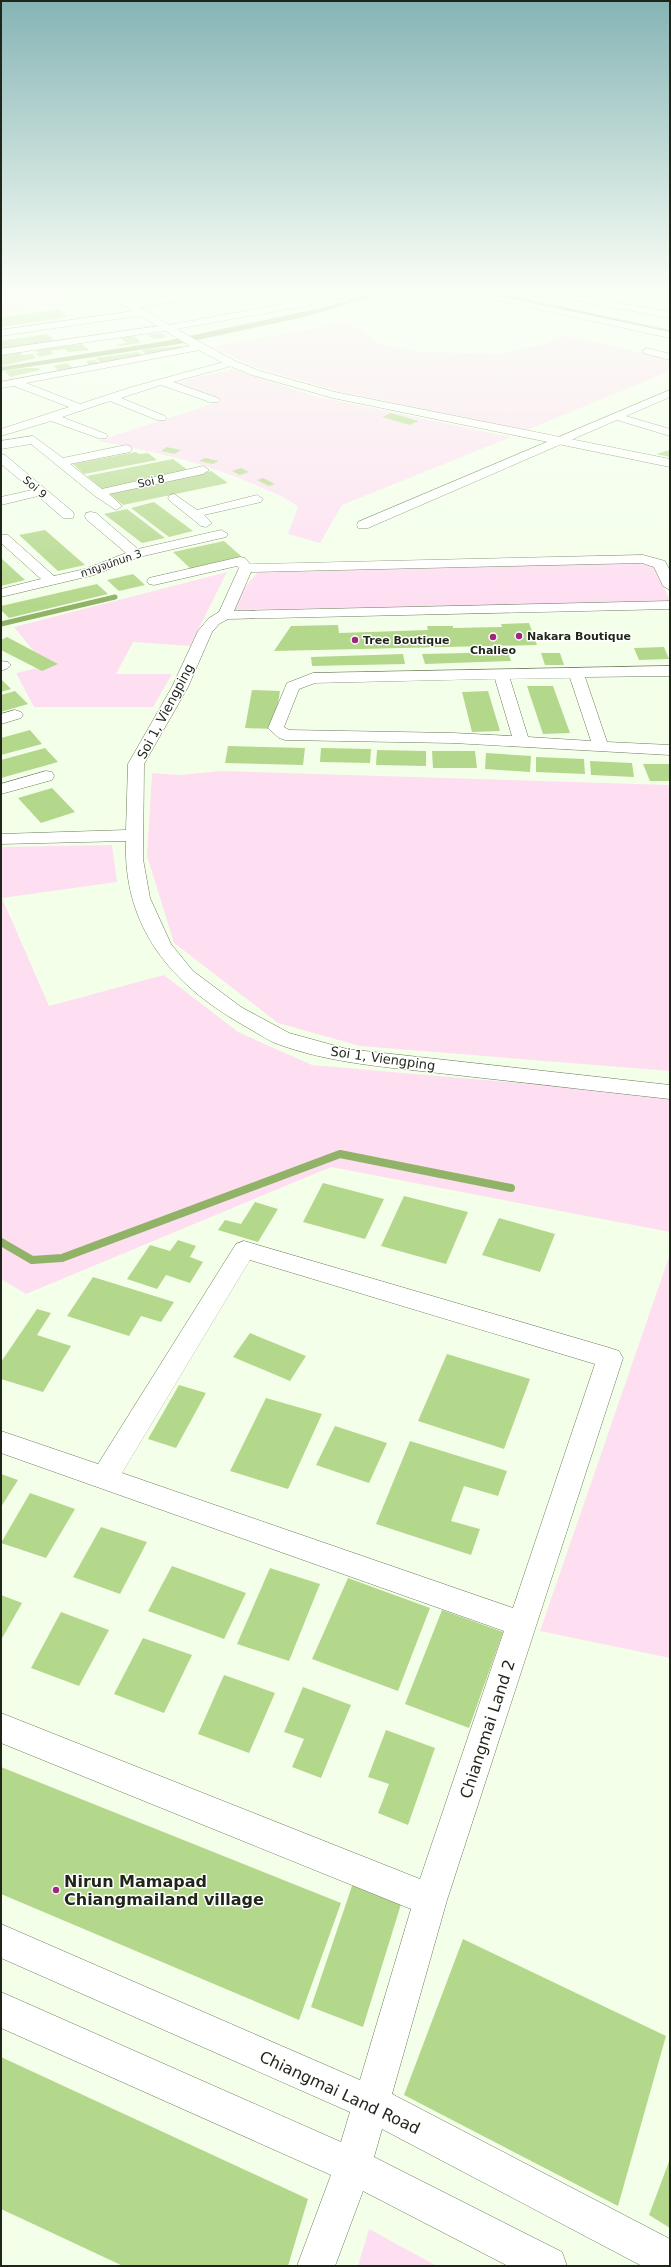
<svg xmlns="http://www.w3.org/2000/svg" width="671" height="2267" font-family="'DejaVu Sans','Noto Sans Thai',sans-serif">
  <rect width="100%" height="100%" fill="#f4ffea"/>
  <g fill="#fedff2" fill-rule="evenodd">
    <path d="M1 288H42L69 302 1 313Z"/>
    <path d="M348 322 382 345 423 352 499 354 546 344 563 335 670 359V371L527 430 343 392 254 367 213 347Z"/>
    <path d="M233 369 313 396 511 437 342 505 320 543 288 534 298 507C286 497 272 492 258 486 207 463 152 451 97 441L221 401 174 383ZM391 413 418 420V421L409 425 382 417Z"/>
    <path d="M644 561 656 566 670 602 235 610 231 604 258 572Z"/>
    <path d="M227 572 190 646 133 642 116 674H172L153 707H34L16 673 46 666 14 627Z"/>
    <path d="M220 771 670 785V1071L360 1046 278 1023 174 943 147 856 152 773 180 775Z"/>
    <path d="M112 845 117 882 2 898 49 1006 164 975 238 1032 312 1065 670 1096V1232L331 1167 26 1294 1 1279V847Z"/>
    <path d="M670 1254V1658L540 1631Z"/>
    <path d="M369 2229 437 2266H358Z"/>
  </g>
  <path fill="#90b368" d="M453 288 497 293 670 330V334L490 294 455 291 402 293 382 294 308 316 179 344 1 371V367L166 341 321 308 380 292Z"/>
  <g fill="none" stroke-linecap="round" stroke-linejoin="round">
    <path stroke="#90b368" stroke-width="5" d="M1 624 115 597"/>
    <path stroke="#90b368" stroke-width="8" d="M1 1242 32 1260 62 1258 340 1154 511 1188"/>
  </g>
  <g fill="#b4d88b">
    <path d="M58 309 68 317 1 327V318Z"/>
    <path d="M161 333 167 337 154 339 148 335Z"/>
    <path d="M47 334 55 340 1 349V341Z"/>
    <path d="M134 335 141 343 118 346 116 345 127 343 120 338Z"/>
    <path d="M81 344 90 350 69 352 65 349 50 351 54 354 39 357 35 353H39L36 350Z"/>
    <path d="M180 346 185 349 148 356 141 350Z"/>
    <path d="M19 352 23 355 32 354 36 358 1 366V355Z"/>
    <path d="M138 352 144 357 130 359 127 357 101 363 96 358Z"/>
    <path d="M95 360 99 363 89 365 86 361Z"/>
    <path d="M67 363 73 368 58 370 53 366Z"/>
    <path d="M27 368H38L41 370 10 377 5 371Z"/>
    <path d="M391 413 419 421 409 425 382 417Z"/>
    <path d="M167 447 181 450 175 454 161 451Z"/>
    <path d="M670 450V457L656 454Z"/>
    <path d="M136 452 139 454 148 453 157 460 84 474 73 464Z"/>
    <path d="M205 458 219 461 213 464 199 461Z"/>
    <path d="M173 459 189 471 102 489 87 476Z"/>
    <path d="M241 468 249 472 240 475 232 471Z"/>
    <path d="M211 471 228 483 123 505 108 493Z"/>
    <path d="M263 478 275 484 269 486 257 480Z"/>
    <path d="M154 502 193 531 169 537 131 508Z"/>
    <path d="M127 509 165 538 142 543 104 514Z"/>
    <path d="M45 530 85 565 58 571 19 535Z"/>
    <path d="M224 541 242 557 191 569 173 552Z"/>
    <path d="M1 558 25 580 1 586Z"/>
    <path d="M133 574 145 585 119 591 107 580Z"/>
    <path d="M97 584 108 594 9 618 1 610V606Z"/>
    <path d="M529 623 537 645 274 651 291 626 338 625 339 633 428 630 427 626H453V628L502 627 501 624Z"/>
    <path d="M7 637 58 664 42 671 1 650V640Z"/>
    <path d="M664 647 669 659 639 660 634 648Z"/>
    <path d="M508 652 511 661 425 664 422 654Z"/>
    <path d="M541 653H560L564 665H545Z"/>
    <path d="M403 654 405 664 312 666 311 657Z"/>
    <path d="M1 679 11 689 1 692Z"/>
    <path d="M527 686H553L570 733 543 734Z"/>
    <path d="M252 690 280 691 274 729 245 728Z"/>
    <path d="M15 691 28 704 1 712V695Z"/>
    <path d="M488 691 500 731 472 732 462 692Z"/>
    <path d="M30 730 42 744 1 755V738Z"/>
    <path d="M228 746 305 748 303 765 225 763Z"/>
    <path d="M45 748 58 762 1 778V760Z"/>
    <path d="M321 748 371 749 370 763 320 762Z"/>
    <path d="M377 750 426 751V766L376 765Z"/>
    <path d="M432 751H475L477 768H433Z"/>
    <path d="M486 753 531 756 530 772 485 769Z"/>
    <path d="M536 757 584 759 585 774 536 772Z"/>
    <path d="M590 761 632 763 634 777 591 775Z"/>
    <path d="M643 764H670V781H650Z"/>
    <path d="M52 788 75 812 41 823 18 798Z"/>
    <path d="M323 1183 384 1199 365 1239 303 1222Z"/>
    <path d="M404 1196 468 1212 446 1264 381 1246Z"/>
    <path d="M255 1202 278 1209 258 1242 218 1230 225 1220 241 1224Z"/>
    <path d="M499 1218 555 1234 540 1272 482 1255Z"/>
    <path d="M178 1240 196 1246 190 1257 203 1262 190 1283 166 1275 157 1289 127 1279 150 1245 170 1251Z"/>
    <path d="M93 1277 174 1302 161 1322 141 1316 129 1336 67 1316Z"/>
    <path d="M37 1309 51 1313 37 1335 71 1346 43 1392 1 1379V1362Z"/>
    <path d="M250 1333 306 1356 290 1381 233 1357Z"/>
    <path d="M447 1354 530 1379 504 1449 418 1421Z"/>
    <path d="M179 1385 206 1393 176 1448 148 1439Z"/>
    <path d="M266 1398 322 1414 288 1489 230 1471Z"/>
    <path d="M335 1426 387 1443 369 1483 316 1465Z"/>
    <path d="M410 1441 507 1471 498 1496 464 1486 451 1521 480 1529 471 1555 376 1524Z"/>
    <path d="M1 1474 18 1480 1 1507Z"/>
    <path d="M30 1493 75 1509 46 1558 1 1543Z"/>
    <path d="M101 1527 147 1542 120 1594 73 1577Z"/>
    <path d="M172 1566 246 1593 224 1639 148 1611Z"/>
    <path d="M270 1568 320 1584 289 1661 237 1644Z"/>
    <path d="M348 1578 430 1608 398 1691 312 1659Z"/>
    <path d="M1 1595 22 1603 1 1640Z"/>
    <path d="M442 1610 503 1632 469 1728 405 1704Z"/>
    <path d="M61 1612 109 1630 79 1686 31 1668Z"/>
    <path d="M143 1638 192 1655 164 1713 114 1694Z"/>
    <path d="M224 1675 275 1693 249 1753 198 1734Z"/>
    <path d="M303 1687 351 1705 321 1778 292 1767 304 1739 284 1732Z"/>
    <path d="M386 1730 435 1748 408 1825 378 1813 389 1784 368 1777Z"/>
    <path d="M1 1767 341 1903 299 2020 1 1894Z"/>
    <path d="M353 1883 402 1901 363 2027 311 2007Z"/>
    <path d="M463 1939 666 2036 618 2206 404 2095Z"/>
    <path d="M1 2057 308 2199 288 2266H123L1 2209Z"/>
    <path d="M670 2159V2228L649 2215Z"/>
  </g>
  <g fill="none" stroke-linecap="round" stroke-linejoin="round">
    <g stroke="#6d7c5d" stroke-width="1">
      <path id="pedestrian" d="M419 291 479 292 670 332V338L479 296 422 295H419Z"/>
    </g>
    <g stroke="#6d7c5d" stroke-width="1">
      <g id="minor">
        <path d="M195 288H208L183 300 129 308 124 305 129 302 178 295Z"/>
        <path d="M562 288H572L570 291 579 296 670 312V318L573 300 560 292Z"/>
        <path d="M617 288H635L670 295V301L622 291Z"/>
        <path d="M141 310 144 311V315L1 336V330Z"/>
        <path d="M166 325 171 328 170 330 1 355V349Z"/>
        <path d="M201 344 205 345V349L26 383 80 404 132 387 227 361H235V365L173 382 218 398 220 400 218 402H210L161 385 121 398 165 416 167 418 165 420H157L110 401 62 417 106 434 108 436 106 438H98L51 421 1 436V429L69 407 14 386 1 388V382Z"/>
        <path d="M647 348 670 354V360L643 353 642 351Z"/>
        <path d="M670 390V397L626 416 670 429V436L617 420 368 528H358L357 525 358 522Z"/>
        <path d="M33 436 63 458 126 445 130 446 132 449 130 452 70 464 102 489 203 466 209 470 203 474 109 494 122 506 116 510 95 496 31 444 1 449V441Z"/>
        <path d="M1 454 5 455 73 512 74 515 73 518H63L38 496 1 505V497L32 490 1 464Z"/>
        <path d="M174 494 197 510 257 495 263 499 261 502 204 515 212 523 206 527 201 526 170 501 168 498 170 495Z"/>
        <path d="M91 512 96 513 138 549 221 530 228 534 226 537 139 557 94 575 1 597V589L41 579 1 543V535H8L54 576 85 569 126 553 86 519 85 516 86 513Z"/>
        <path d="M643 555 665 561 670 571V590L663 586 654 567 642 563 251 572 234 611 670 601V609L228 619 219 624 212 632 188 687 144 764 143 859 150 898 171 944 193 971 241 1007 289 1033 347 1049 670 1085V1099C596 1091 521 1082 447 1074 389 1067 330 1064 275 1043 264 1038 254 1031 243 1025 171 984 123 927 126 841L1 844V834L126 830 128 764 172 687 198 631 209 618 219 612 239 568 237 566 154 585 149 584 147 581 149 578 240 557 245 558 250 564Z"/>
        <path d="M1 661 8 662 11 665 8 668 1 671Z"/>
        <path d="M670 666V676L585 677 607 742 670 745V755L453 743 285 740 279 738 268 728 287 683 313 673ZM570 678 591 741 528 737 510 679ZM495 679 512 736 453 733 289 730 284 727 299 689 315 683Z"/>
        <path d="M15 710 21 712 23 715 21 718 1 724V714Z"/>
        <path d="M46 771 52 772 54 776 52 780 1 794V784Z"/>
        <path d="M244 1241 610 1348 619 1351 623 1358 447 1900 392 2094 670 2239V2266H642L382 2129 374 2157 562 2252 567 2266H508L363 2191 335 2266H297L331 2175 1 2028V1992L341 2142 350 2112 1 1958V1924L360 2080 411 1909 1 1743V1713L420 1879 504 1631 1 1453V1431L98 1464 236 1244ZM250 1260 595 1364 513 1608 122 1473Z"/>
      </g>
    </g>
    <g stroke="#6d7c5d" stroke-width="1">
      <path id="tertiary" d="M96 288H108L169 325 317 298 356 288H372L370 290 317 304 176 329 235 361 260 371 335 392 670 459V467L333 398 252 375 227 365 185 343Z"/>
    </g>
    <use href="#pedestrian" fill="#fff" fill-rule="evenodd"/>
    <use href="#minor" fill="#fff" fill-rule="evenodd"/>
    <use href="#tertiary" fill="#fff" fill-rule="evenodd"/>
  </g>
  <linearGradient id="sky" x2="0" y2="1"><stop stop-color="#85b4b5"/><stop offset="0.48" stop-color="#fafff6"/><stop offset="1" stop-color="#fafff6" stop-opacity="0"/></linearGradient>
  <rect width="671" height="605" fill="url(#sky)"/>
  <g fill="#9f277f" stroke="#fff" stroke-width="1.5">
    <circle cx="519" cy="636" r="4"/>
    <circle cx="493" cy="637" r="4"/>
    <circle cx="355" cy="640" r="4"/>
    <circle cx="56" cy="1890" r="4"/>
  </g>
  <g text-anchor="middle" stroke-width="3" stroke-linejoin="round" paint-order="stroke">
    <g font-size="11" fill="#1f2518" stroke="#fff">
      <text transform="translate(151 481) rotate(-12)" y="4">Soi 8</text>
      <text transform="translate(35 487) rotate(41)" y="4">Soi 9</text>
      <text transform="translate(111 563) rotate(-19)" y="4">กาญจน์กนก 3</text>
    </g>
    <g font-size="11" font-weight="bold" fill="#1f2518" stroke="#fff" text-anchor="start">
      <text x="527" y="640">Nakara Boutique</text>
      <text x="363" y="644">Tree Boutique</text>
      <text x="493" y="654" text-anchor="middle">Chalieo</text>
    </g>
    <g font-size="13" fill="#1f2518" stroke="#fff">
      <text transform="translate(165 711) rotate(-62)" y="5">Soi 1, Viengping</text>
      <text transform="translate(383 1058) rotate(8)" y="5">Soi 1, Viengping</text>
    </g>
    <g font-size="16" fill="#1f2518" stroke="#fff">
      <text transform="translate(487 1729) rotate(-72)" y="6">Chiangmai Land 2</text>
      <text transform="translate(340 2092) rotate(25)" y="6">Chiangmai Land Road</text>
    </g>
    <g font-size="16" font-weight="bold" fill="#1f2518" stroke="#fff" text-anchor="start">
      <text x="64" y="1887">Nirun Mamapad<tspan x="64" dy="18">Chiangmailand village</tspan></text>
    </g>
  </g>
  <rect width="671" height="2267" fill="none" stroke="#1f2518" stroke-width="4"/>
</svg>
